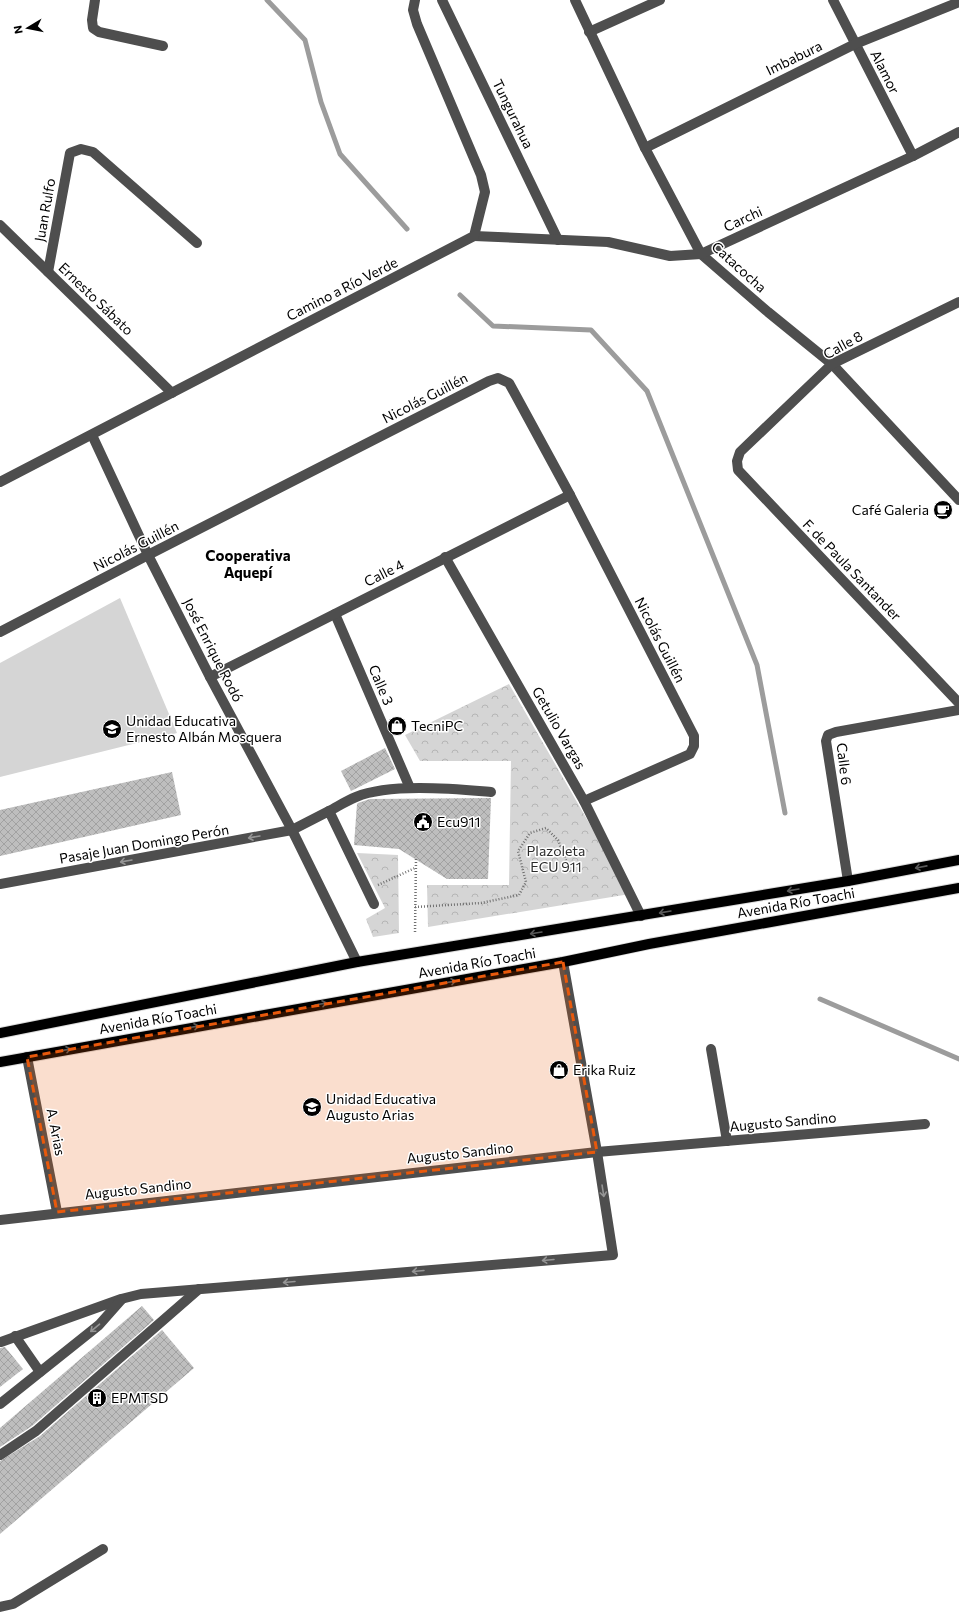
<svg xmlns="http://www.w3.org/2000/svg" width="959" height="1618" font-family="Commissioner,sans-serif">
  <defs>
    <pattern id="forest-crowns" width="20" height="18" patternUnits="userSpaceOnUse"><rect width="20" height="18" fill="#d5d5d5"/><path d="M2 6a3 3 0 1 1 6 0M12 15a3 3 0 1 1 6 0" fill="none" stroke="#b5b5b5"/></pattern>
    <pattern id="building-cross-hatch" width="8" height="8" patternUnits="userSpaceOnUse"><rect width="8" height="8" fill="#bebebe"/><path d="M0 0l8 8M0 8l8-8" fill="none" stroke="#a2a2a2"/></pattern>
  </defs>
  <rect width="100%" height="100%" fill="#fff"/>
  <g fill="url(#forest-crowns)">
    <path d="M509 684 630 894 428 927 427 885H509L511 761H420L405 735Z"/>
    <path d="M357 853 398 855 399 933 373 937 366 919 385 908Z"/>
  </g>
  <path fill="#d5d5d5" d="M120 598 177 733 0 777V663Z"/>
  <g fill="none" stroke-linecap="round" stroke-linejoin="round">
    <g stroke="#9c9c9c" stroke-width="5">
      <path d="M267 0 305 40 321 102 340 154 407 229"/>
      <path d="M460 295 493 326 591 330 647 391 757 665 785 813"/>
      <path d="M820 999 959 1059"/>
    </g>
  </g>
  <g fill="url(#building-cross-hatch)">
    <path d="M385 748 395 769 351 791 341 771Z"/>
    <path d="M172 772 181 815 0 856V810Z"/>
    <path d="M491 798 488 879H447L399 849 354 845 357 804 358 803 370 799Z"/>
    <path d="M142 1306 154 1320 32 1426 0 1447V1428Z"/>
    <path d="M162 1330 194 1368 0 1534V1461L40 1436Z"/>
    <path d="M5 1347 23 1369 0 1387V1348Z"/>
  </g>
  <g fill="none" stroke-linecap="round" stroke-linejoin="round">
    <g stroke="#dbdbdb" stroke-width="12">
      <g id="major">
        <path d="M0 1033 357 962 848 881 959 860"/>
        <path d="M0 1062 563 962 649 944 959 888"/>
      </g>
    </g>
    <g stroke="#707070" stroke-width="2.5" stroke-dasharray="1 2" stroke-linecap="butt">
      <path d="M378 885 415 868"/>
      <path d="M415 907 481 903 519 895 526 882 518 851 530 833 546 828 558 840 571 873"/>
      <path d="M415 932 416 859"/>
    </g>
    <g stroke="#4e4e4e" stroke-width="10">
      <path d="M95 0 92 20 93 28 99 32 163 46"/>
      <path d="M442 0 558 240"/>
      <path d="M575 0 645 148 701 254 768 312 832 364 959 500"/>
      <path d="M833 0 913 156"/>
      <path d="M589 32 660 0"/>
      <path d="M645 148 855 44 959 2"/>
      <path d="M0 225 172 393"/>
      <path d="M474 236 608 242 670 256 701 254 913 156 959 132"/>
      <path d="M48 272 70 153 81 149 93 152 197 243"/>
      <path d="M959 302 832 364 740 452 737 461 738 470 959 703"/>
      <path d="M92 435 148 555 210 677 292 830 357 962"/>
      <path d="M0 482 474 236 485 192 481 175 417 24 413 10 415 0"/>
      <path d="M445 557 584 801 641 916"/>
      <path d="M335 614 410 788"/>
      <path d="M0 632 148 555 489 381 498 378 509 383 570 495 694 736V746L690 754 584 801"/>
      <path d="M210 677 570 495"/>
      <path d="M329 811C337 807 346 801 356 797 390 783 454 789 491 792"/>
      <path d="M848 881 826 741 828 735 836 732 959 710"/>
      <path d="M0 884 292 830 329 811 374 904"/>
      <path d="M711 1049 727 1141"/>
      <path d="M27 1057 57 1212"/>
      <path d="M0 1220 597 1152 925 1124"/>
      <path d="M15 1336 40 1372"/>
      <path d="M1 1342 121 1299 141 1294 613 1255 597 1152 563 962"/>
      <path d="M0 1404 99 1325 122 1299"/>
      <path d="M0 1455 36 1431 199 1289"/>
      <path d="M0 1607 13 1604 103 1549"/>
    </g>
    <use href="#major" stroke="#000" stroke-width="10"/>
  </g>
  <defs><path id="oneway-shaft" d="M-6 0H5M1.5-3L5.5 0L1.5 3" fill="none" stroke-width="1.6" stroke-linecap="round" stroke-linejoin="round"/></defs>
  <g stroke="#959595">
    <use href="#oneway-shaft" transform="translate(254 837) rotate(170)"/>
    <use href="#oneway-shaft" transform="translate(126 861) rotate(170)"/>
    <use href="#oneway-shaft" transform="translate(603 1191) rotate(81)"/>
    <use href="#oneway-shaft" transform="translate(548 1260) rotate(175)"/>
    <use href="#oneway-shaft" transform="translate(418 1271) rotate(175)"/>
    <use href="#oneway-shaft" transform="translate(289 1282) rotate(175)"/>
    <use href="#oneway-shaft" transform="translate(95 1328) rotate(140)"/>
  </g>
  <g stroke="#595959">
    <use href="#oneway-shaft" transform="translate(921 867) rotate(169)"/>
    <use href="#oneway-shaft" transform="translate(793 890) rotate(170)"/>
    <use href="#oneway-shaft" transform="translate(665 912) rotate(170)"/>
    <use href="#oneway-shaft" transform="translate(536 933) rotate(171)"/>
    <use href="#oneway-shaft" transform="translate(450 982) rotate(-10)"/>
    <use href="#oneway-shaft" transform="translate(321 1004) rotate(-10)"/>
    <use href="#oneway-shaft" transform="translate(193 1027) rotate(-10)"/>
    <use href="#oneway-shaft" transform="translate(65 1050) rotate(-10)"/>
  </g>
  <path fill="#e8590c" fill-opacity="0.2" stroke="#e8590c" stroke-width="3" stroke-dasharray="8 5" stroke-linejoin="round" d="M563 962 597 1152 57 1212 27 1057Z"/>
  <defs>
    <g id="cafe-disc" transform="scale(1)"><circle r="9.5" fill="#000" stroke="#fff"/><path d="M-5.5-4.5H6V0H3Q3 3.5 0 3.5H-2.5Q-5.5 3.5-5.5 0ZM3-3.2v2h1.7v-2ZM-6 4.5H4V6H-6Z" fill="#fff"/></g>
    <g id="shop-disc" transform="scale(1)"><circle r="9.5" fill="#000" stroke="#fff"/><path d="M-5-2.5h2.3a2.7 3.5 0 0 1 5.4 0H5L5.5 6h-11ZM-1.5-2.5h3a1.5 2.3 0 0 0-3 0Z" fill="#fff"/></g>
    <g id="school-disc" transform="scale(1)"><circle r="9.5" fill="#000" stroke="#fff"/><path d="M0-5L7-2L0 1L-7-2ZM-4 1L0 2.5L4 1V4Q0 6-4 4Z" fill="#fff"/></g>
    <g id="civic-disc" transform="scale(1)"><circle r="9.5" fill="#000" stroke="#fff"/><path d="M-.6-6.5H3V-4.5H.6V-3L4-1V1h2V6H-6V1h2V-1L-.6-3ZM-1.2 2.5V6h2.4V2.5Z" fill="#fff"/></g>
    <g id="building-disc" transform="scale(1)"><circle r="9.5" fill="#000" stroke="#fff"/><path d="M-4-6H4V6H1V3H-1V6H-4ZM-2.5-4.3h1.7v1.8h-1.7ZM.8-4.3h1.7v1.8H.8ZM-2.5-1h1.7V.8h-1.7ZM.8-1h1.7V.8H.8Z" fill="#fff"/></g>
  </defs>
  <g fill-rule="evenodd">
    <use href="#cafe-disc" x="943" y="510"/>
    <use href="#shop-disc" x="397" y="726"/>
    <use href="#school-disc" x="112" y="729"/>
    <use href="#civic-disc" x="423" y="822"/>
    <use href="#shop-disc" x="559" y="1070"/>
    <use href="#school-disc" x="312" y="1107"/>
    <use href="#building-disc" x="97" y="1398"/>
  </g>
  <g text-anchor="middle" stroke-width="3" stroke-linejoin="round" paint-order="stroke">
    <g font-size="14" fill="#000" stroke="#fff">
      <text transform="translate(794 58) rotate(-26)" y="5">Imbabura</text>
      <text transform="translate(885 72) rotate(63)" y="5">Alamor</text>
      <text transform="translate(513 114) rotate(64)" y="5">Tungurahua</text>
      <text transform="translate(45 210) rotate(-80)" y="5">Juan Rulfo</text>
      <text transform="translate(743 219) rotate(-25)" y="5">Carchi</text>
      <text transform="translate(739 267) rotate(42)" y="5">Catacocha</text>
      <text transform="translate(342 289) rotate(-27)" y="5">Camino a Río Verde</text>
      <text transform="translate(96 299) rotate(44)" y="5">Ernesto Sábato</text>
      <text transform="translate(843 345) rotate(-29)" y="5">Calle 8</text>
      <text transform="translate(425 398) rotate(-27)" y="5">Nicolás Guillén</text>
      <text transform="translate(136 546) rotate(-27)" y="5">Nicolás Guillén</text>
      <text transform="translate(852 570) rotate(46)" y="5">F. de Paula Santander</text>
      <text transform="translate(384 573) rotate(-27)" y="5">Calle 4</text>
      <text transform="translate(660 640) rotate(63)" y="5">Nicolás Guillén</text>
      <text transform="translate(213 650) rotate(63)" y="5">José Enrique Rodó</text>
      <text transform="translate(381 685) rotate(67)" y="5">Calle 3</text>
      <text transform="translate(559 728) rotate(60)" y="5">Getulio Vargas</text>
      <text transform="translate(844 764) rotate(83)" y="5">Calle 6</text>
      <text transform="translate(144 844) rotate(-10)" y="5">Pasaje Juan Domingo Perón</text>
      <text transform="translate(796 903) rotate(-10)" y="5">Avenida Río Toachi</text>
      <text transform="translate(477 963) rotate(-10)" y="5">Avenida Río Toachi</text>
      <text transform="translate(158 1019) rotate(-10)" y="5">Avenida Río Toachi</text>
      <text transform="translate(783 1122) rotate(-5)" y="5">Augusto Sandino</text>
      <text transform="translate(56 1132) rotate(79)" y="5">A. Arias</text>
      <text transform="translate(460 1153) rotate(-6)" y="5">Augusto Sandino</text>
      <text transform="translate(138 1189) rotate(-6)" y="5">Augusto Sandino</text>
    </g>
    <g font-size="14" fill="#000" stroke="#fff" text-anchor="start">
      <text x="929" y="515" text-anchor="end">Café Galeria</text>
      <text x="126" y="726">Unidad Educativa<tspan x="126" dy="16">Ernesto Albán Mosquera</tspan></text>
      <text x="411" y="731">TecniPC</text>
      <text x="437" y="827">Ecu911</text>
      <text x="573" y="1075">Erika Ruiz</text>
      <text x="326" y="1104">Unidad Educativa<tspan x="326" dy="16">Augusto Arias</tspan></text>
      <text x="111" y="1403">EPMTSD</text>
    </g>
    <g font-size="14" fill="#2c2c2c" stroke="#fff">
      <text x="556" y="856">Plazoleta<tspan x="556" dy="16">ECU 911</tspan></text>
    </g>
    <g font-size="15" font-weight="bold" fill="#000" stroke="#fff">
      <text x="248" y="561">Cooperativa<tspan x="248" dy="17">Aquepí</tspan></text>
    </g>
  </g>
  <g transform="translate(28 28) rotate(260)" stroke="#ffffff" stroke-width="3" paint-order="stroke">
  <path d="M0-3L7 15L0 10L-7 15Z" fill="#000000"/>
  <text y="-6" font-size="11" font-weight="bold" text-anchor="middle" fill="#000000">N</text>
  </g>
</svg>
